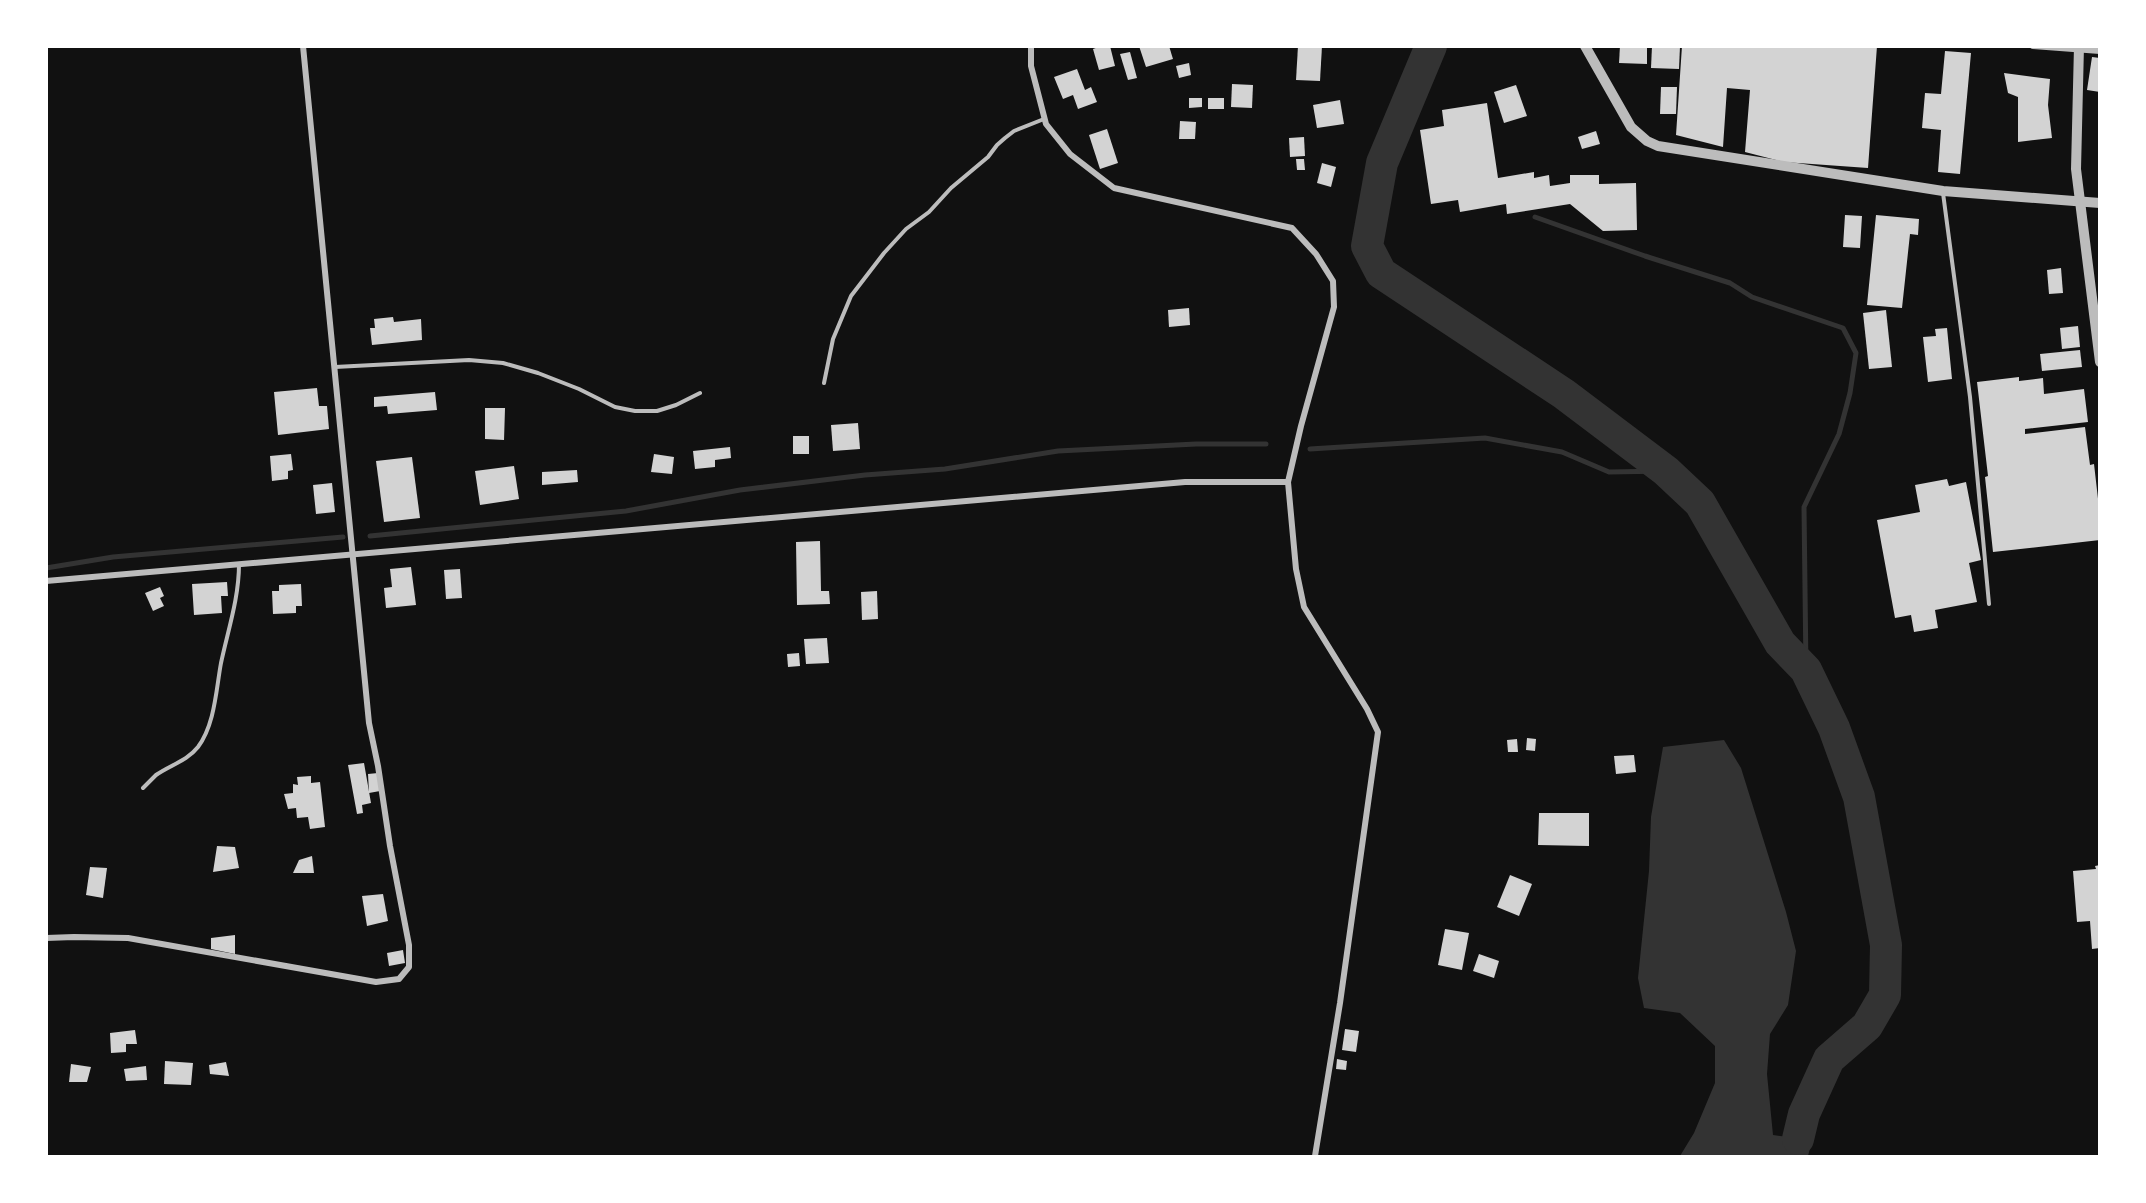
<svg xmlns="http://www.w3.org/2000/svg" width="2146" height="1203" font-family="Commissioner,sans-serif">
  <rect width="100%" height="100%" fill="#111"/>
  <path fill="#333" d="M1724 740 1741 768 1786 912 1796 951 1788 1005 1770 1034 1767 1074 1773 1135 1812 1140 1808 1156H1680L1694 1133 1715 1083V1046L1680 1013 1644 1008 1638 978 1649 871 1651 817 1663 747Z"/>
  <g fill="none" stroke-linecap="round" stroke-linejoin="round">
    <g stroke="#333" stroke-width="5">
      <path d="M1535 217 1645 256 1730 283 1752 297 1843 328 1856 353 1850 393 1839 434 1804 507 1806 670"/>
      <path d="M1310 449 1485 438 1562 452 1609 472 1666 471"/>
      <path d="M370 536 626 511 740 490 865 475 945 469 1058 451 1196 444H1266"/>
      <path d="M46 568 113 557 343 537"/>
    </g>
    <path stroke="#333" stroke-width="32" d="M1431 46 1382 163 1367 246 1381 273 1564 394 1666 471 1700 503 1780 643 1806 670 1834 728 1859 797 1886 945 1885 995 1867 1026 1829 1059 1804 1114 1798 1139"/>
  </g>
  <g fill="#d3d3d3">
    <path d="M1101 46H1110L1115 66 1099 70 1093 49Z"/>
    <path d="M1139 46H1169L1173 59 1146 67Z"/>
    <path d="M1298 46H1322L1320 81 1296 80Z"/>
    <path d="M1620 46H1647V64L1619 63Z"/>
    <path d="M1652 46H1680L1679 69 1651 68Z"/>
    <path d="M1682 46H1877L1868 168 1784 162 1745 152 1750 90 1727 88 1723 147 1676 135Z"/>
    <path d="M1945 51 1971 53 1960 174 1938 172 1941 130 1922 128 1925 93 1941 94Z"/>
    <path d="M1130 52 1137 78 1128 80 1120 54Z"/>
    <path d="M2092 57 2100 58V92L2087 90Z"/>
    <path d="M1189 63 1191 75 1179 78 1176 66Z"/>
    <path d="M1077 69 1085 90 1091 87 1097 102 1078 109 1073 95 1063 99 1054 77Z"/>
    <path d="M2004 73 2050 79 2048 105 2052 138 2018 142V97L2008 93Z"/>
    <path d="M1232 84 1253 85 1252 108 1231 107Z"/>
    <path d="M1516 85 1527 116 1504 123 1494 92Z"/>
    <path d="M1661 87H1677L1676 114H1660Z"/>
    <path d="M1189 98H1202V107L1189 108Z"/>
    <rect x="1208" y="98" width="16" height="11"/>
    <path d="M1340 100 1344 124 1317 128 1313 105Z"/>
    <path d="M1487 103 1498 178 1534 172V178L1549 175 1550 186 1570 183V175H1599V184L1636 183 1637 230 1603 231 1570 204 1507 214 1506 204 1460 212 1458 200 1431 204 1420 130 1444 126 1442 110Z"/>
    <path d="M1180 121 1196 122 1195 139H1179Z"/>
    <path d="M1107 129 1118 163 1100 169 1089 135Z"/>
    <path d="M1596 131 1600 144 1582 149 1578 137Z"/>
    <path d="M1304 137 1305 156 1290 157 1289 138Z"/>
    <path d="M1296 159H1304L1305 170H1297Z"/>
    <path d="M1322 163 1336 167 1331 187 1317 183Z"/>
    <path d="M1845 215 1862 216 1860 248 1843 247Z"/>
    <path d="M1876 215 1919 219 1918 235 1910 234 1902 308 1867 305Z"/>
    <path d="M2061 268 2063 293 2049 294 2047 270Z"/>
    <path d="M1189 308 1190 325 1169 327 1168 310Z"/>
    <path d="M1886 310 1892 367 1869 369 1863 313Z"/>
    <path d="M393 317 394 322 421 319 422 340 372 345 370 328H375L374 319Z"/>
    <path d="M2078 326 2080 347 2062 349 2060 328Z"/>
    <path d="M1947 328 1952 379 1928 382 1923 337 1936 336 1935 329Z"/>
    <path d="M2080 350 2082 367 2042 371 2040 354Z"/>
    <path d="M2019 377V381L2043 378 2044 394 2084 389 2088 422 2025 429V434L2085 427 2090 465 2094 464 2100 516V540L1993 552 1985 477 1988 476 1977 382Z"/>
    <path d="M317 388 319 406H327L329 429 278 435 274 392Z"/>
    <path d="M435 392 437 410 388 414 387 406 374 407V397Z"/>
    <path d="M485 408H505L504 440 485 439Z"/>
    <path d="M858 423 860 449 833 451 831 425Z"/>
    <rect x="793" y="436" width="16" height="18"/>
    <path d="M730 447 731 458 715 460V467L695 469 693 451Z"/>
    <path d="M291 454 293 470 288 471V479L272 481 270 456Z"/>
    <path d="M654 454 674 457 672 474 651 472Z"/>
    <path d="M412 457 420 518 384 522 376 461Z"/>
    <path d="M514 466 519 499 480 505 475 471Z"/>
    <path d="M577 470 578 482 542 485V472Z"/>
    <path d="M1947 479 1949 486 1966 482 1981 560 1969 563 1977 602 1935 610 1938 628 1914 632 1911 615 1895 618 1877 520 1920 512 1915 485Z"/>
    <path d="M332 483 335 512 316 514 313 485Z"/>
    <path d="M820 541 821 591H829L830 604 797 605 796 542Z"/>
    <path d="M411 567 416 605 386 608 384 588 392 587 390 569Z"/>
    <path d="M460 569 462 598 446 599 444 570Z"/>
    <path d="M227 582 228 596H221L222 613 194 615 192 584Z"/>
    <path d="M301 584 302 606H296V613L273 614 272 591H279V585Z"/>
    <path d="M160 587 164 596 160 598 164 606 153 611 145 593Z"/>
    <path d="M877 591 878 619 862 620 861 592Z"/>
    <path d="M827 638 829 663 806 664 804 639Z"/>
    <path d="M799 653 800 666 788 667 787 654Z"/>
    <path d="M1527 738 1536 739 1535 751 1526 750Z"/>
    <path d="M1517 739 1518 752H1508L1507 740Z"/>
    <path d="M1634 755 1636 772 1616 774 1614 756Z"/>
    <path d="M364 763 371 803 362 805 363 813 357 814 348 765Z"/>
    <path d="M378 773 380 791 369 793 368 774Z"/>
    <path d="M311 776V783L320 782 325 827 310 829 308 817 297 818 296 808 288 809 284 794 293 793V784L298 785 297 777Z"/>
    <path d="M1539 813H1589V846L1538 845Z"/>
    <path d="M217 846 235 847 239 868 213 872Z"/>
    <path d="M312 856 314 873H293L299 860Z"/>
    <path d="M2100 865V948L2092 949 2090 921 2077 922 2073 871 2096 869 2095 866Z"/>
    <path d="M90 867 107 868 103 898 86 895Z"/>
    <path d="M1510 875 1532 884 1519 916 1497 907Z"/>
    <path d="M383 894 388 921 367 926 362 896Z"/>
    <path d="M1445 929 1469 933 1462 970 1438 965Z"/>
    <path d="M235 935V954L211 949V938Z"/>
    <path d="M403 950 405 963 389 966 387 953Z"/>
    <path d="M1479 954 1499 961 1494 978 1473 971Z"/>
    <path d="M1345 1029 1359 1031 1356 1052 1342 1050Z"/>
    <path d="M135 1030 137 1044H126V1052L111 1053 110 1033Z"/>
    <path d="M1337 1059 1347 1061 1346 1070 1336 1069Z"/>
    <path d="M165 1061 193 1063 191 1085 164 1084Z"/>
    <path d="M226 1062 229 1076 210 1074 209 1065Z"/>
    <path d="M71 1064 91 1067 87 1082H69Z"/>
    <path d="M146 1066 147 1080 126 1081 124 1069Z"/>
  </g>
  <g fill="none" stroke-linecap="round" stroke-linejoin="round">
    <g stroke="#bcbcbc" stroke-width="4">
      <path d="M1943 193 1970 397 1989 604"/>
      <path d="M335 367 469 360 503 363 538 373 579 389 615 407 635 411H657L676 405 700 393"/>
      <path d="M824 383 833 339 851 296 884 253 906 229 929 212 951 188 988 157 997 145 1005 138 1014 131 1044 119"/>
      <path d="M143 788C147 784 152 779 156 775 170 765 187 761 198 747 215 724 216 690 221 663 228 630 239 598 239 564"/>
    </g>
    <g stroke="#bcbcbc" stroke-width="6">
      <path d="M1031 46V66L1046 124 1070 154 1114 188 1292 228 1316 254 1333 281 1334 307 1301 426 1288 482 1296 569 1304 607 1367 709 1378 732 1340 1003 1315 1156"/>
      <path d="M2033 46 2100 51"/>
      <path d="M46 581 1185 482H1288"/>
      <path d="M46 938 74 937 128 938 376 982 399 979 409 967V945L390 846 378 766 369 723 303 46"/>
    </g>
    <g stroke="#bcbcbc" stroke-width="10">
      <path d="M1585 46 1631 127 1647 141 1658 146 1943 191 2100 203"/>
      <path d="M2079 46 2076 169 2100 362"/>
    </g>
  </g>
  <rect width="2146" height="1203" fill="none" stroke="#ffffff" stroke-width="96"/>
</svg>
